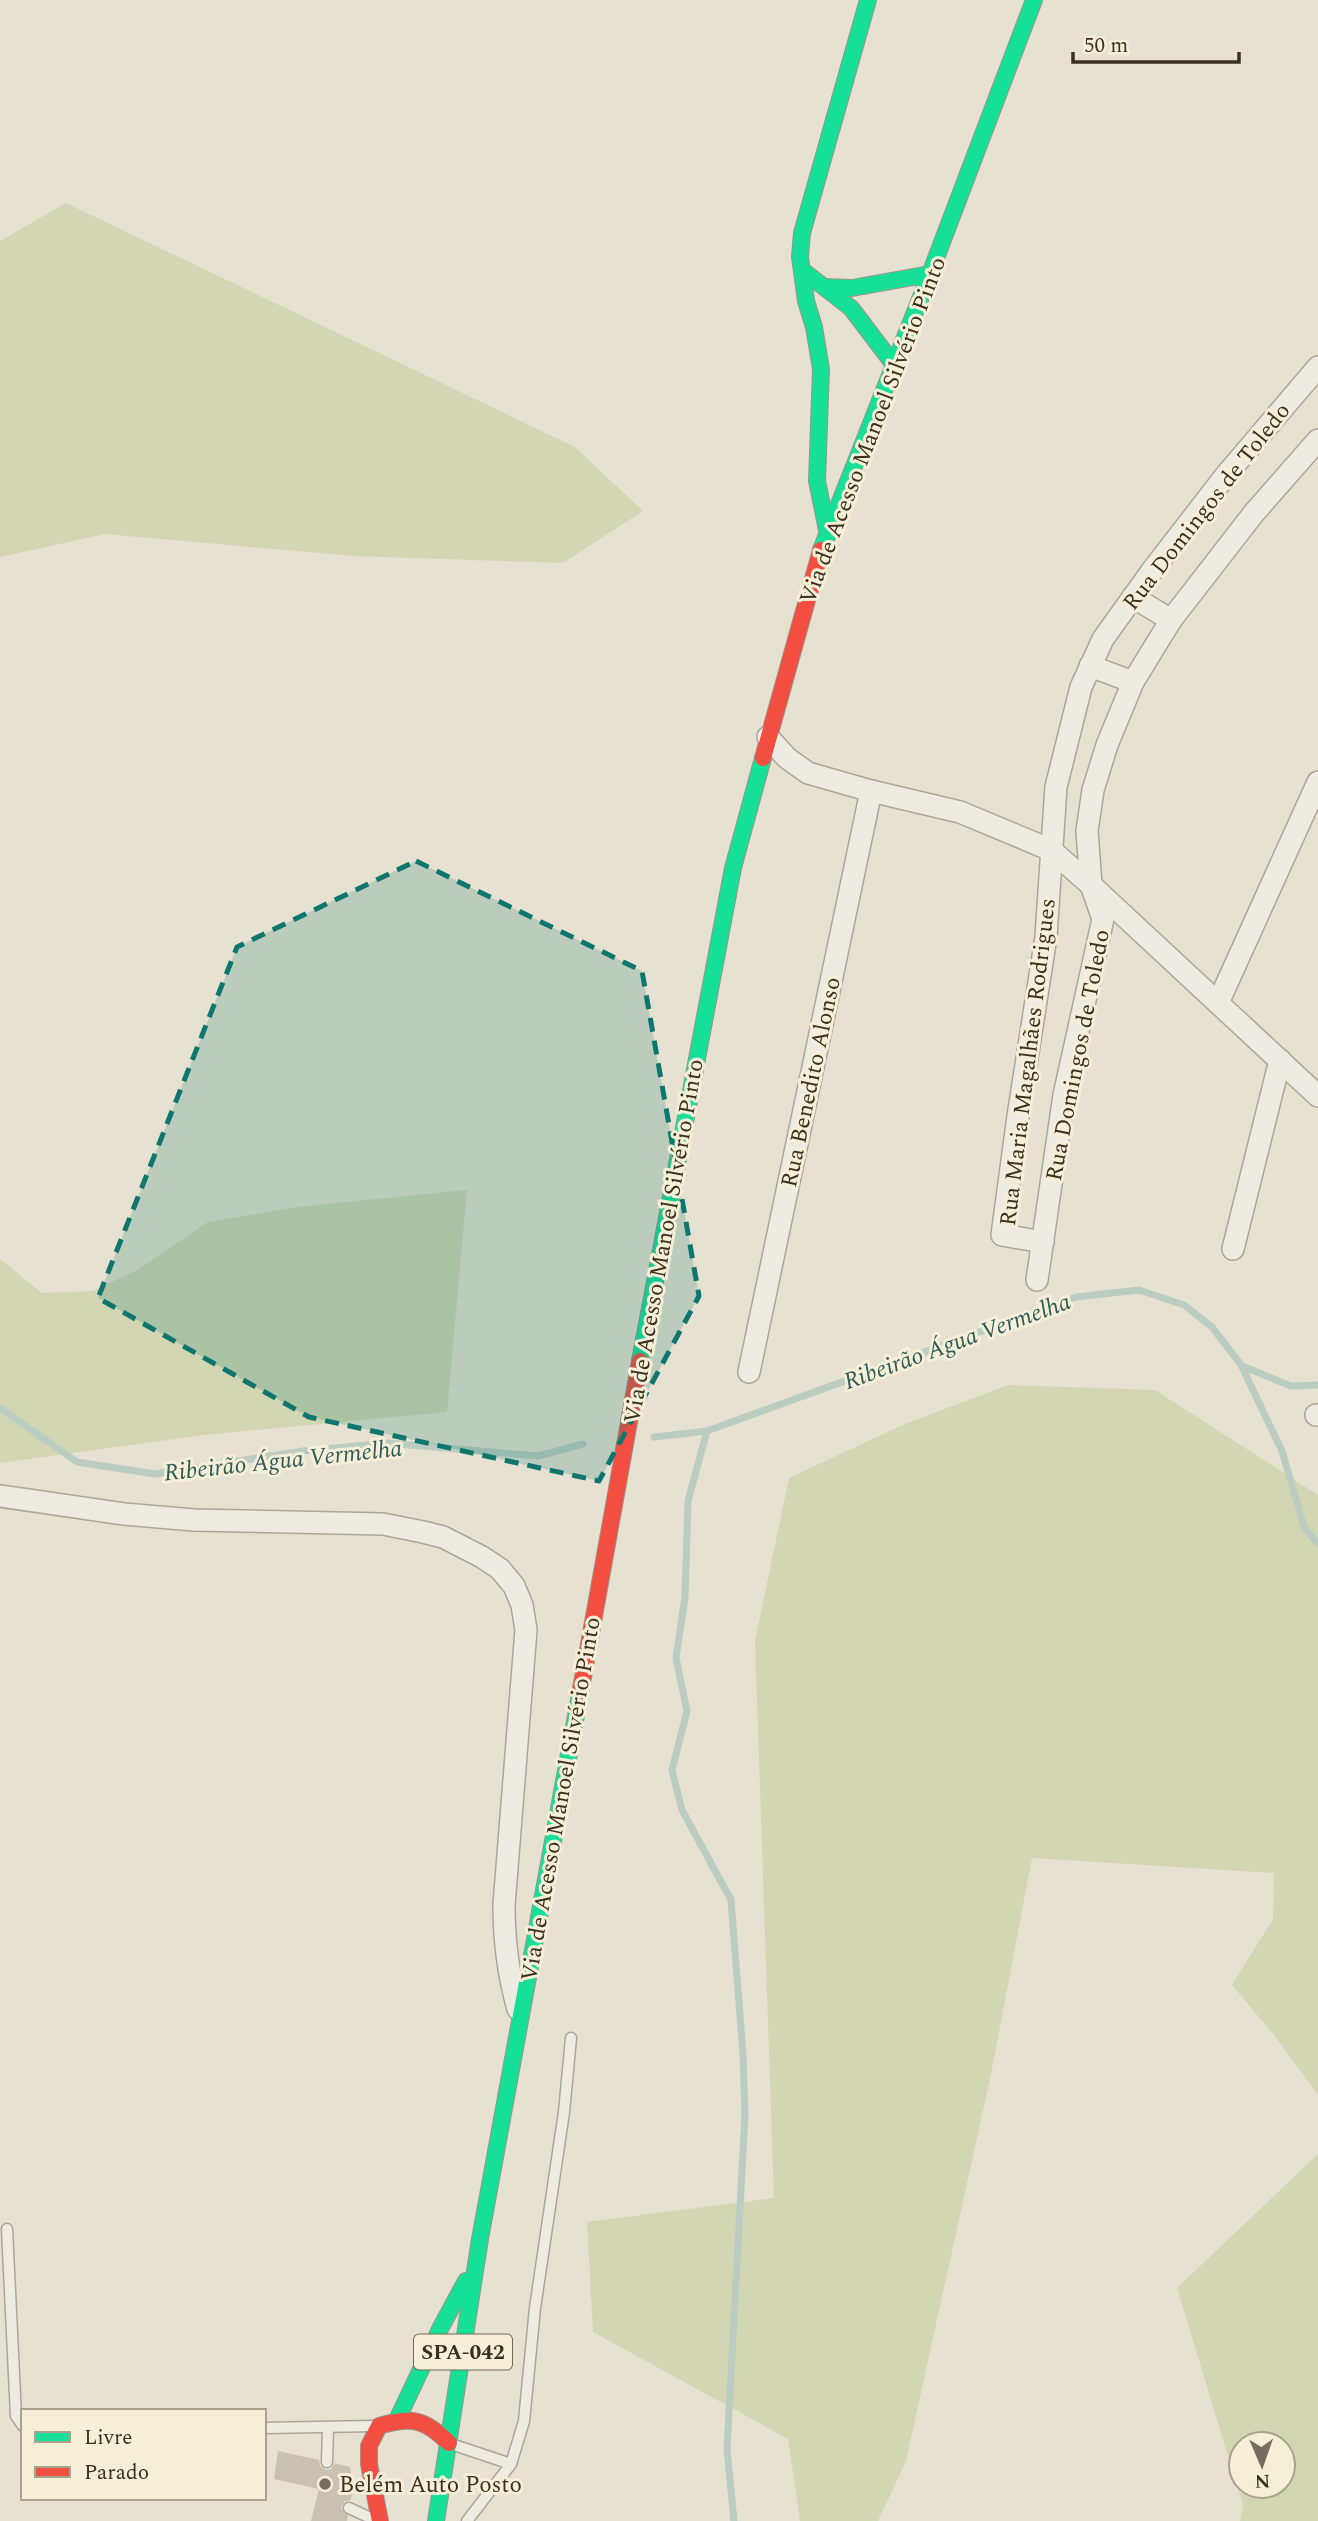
<svg xmlns="http://www.w3.org/2000/svg" width="1318" height="2521" font-family="Spectral,serif">
  <rect width="100%" height="100%" fill="#e6e1d1"/>
  <g fill="#d3d6b3" fill-rule="evenodd">
    <path d="M66 203 575 447 643 511 563 563 353 556 105 534 0 557V241Z"/>
    <path d="M467 1190 447 1412 204 1435 0 1463V1259L42 1293 93 1291 137 1270 208 1222 296 1207Z"/>
    <path d="M1008 1385 1155 1390 1318 1495V2095L1274 2035 1232 1985 1273 1919 1274 1873 1032 1858 991 2074 906 2461 878 2521H800L788 2439 593 2332 587 2222 774 2198 755 1641 789 1478 905 1424Z"/>
    <path d="M1318 2154V2521H1240L1243 2505 1177 2288ZM1283 2444V2486H1241V2444Z"/>
  </g>
  <g fill="none" stroke-linecap="round" stroke-linejoin="round">
    <g stroke="#bbccc2" stroke-width="7">
      <path d="M1242 1367 1282 1451 1304 1527 1318 1544"/>
      <path d="M0 1408 77 1462 155 1474 303 1451 387 1443 538 1456 583 1444"/>
      <path d="M707 1431 688 1501 685 1597 676 1658 687 1711 672 1770 682 1810 731 1900 743 2054 745 2115 727 2449 734 2521"/>
      <path d="M654 1437 707 1431 1076 1297 1139 1290 1184 1305 1212 1327 1242 1366 1291 1386 1318 1385"/>
    </g>
  </g>
  <path fill="#cac0b2" d="M278 2451 319 2460 320 2466 326 2470 331 2469 335 2463 350 2467 353 2485 351 2500 344 2502 341 2508 348 2516 347 2521H311L319 2489 274 2479Z"/>
  <g fill="none" stroke-linecap="round" stroke-linejoin="round">
    <g stroke="#aca699" stroke-width="13">
      <g id="lane">
        <path d="M7 2229 16 2416 23 2426"/>
        <path d="M264 2428 373 2426"/>
        <path d="M451 2444 511 2464"/>
        <path d="M327 2462 328 2428"/>
        <path d="M349 2508 375 2520"/>
        <path d="M467 2521 511 2464 524 2421 535 2308 564 2112 571 2038"/>
      </g>
    </g>
    <g stroke="#aca699" stroke-width="24">
      <g id="street">
        <path d="M1133 597 1171 620"/>
        <path d="M1090 666 1133 682"/>
        <path d="M768 737 787 758 808 773 871 791 960 812 1051 850 1091 885 1318 1096"/>
        <path d="M1218 1003 1318 782"/>
        <path d="M1043 1242 1002 1235 1018 1116 1046 937 1056 787 1081 687 1103 639 1151 572 1226 475 1318 367"/>
        <path d="M1233 1249 1280 1060"/>
        <path d="M1037 1280 1064 1095 1103 919 1091 885 1087 831 1093 790 1107 745 1133 682 1171 620 1254 513 1318 440"/>
        <path d="M749 1372 871 791"/>
        <path d="M1316 1415H1318"/>
        <path d="M0 1496 124 1514 194 1520 383 1524 423 1532 443 1537 482 1557 500 1569 514 1586 522 1605 526 1630 504 1905C504 1941 508 1974 518 2009"/>
      </g>
    </g>
    <g stroke="#9b9589" stroke-width="18">
      <g id="fast">
        <path d="M802 270 851 308 895 366"/>
        <path d="M825 287 852 288 930 274"/>
        <path d="M828 535 817 481 821 369 814 327 806 301 800 257 802 233 868 0"/>
        <path d="M821 550 930 274 1034 0"/>
        <path d="M640 1361 733 868 763 758"/>
        <path d="M397 2420 441 2327 466 2281"/>
        <path d="M436 2521 480 2239 580 1694"/>
      </g>
    </g>
    <g stroke="#9b9589" stroke-width="18">
      <g id="jam">
        <path d="M763 758 821 550"/>
        <path d="M580 1694 640 1361"/>
        <path d="M380 2521 369 2464V2446L379 2426C411 2416 425 2419 449 2443"/>
      </g>
    </g>
    <use href="#lane" stroke="#eeebe2" stroke-width="10"/>
    <use href="#street" stroke="#eeebe2" stroke-width="21"/>
    <use href="#fast" stroke="#16e098" stroke-width="16"/>
    <use href="#jam" stroke="#f24e42" stroke-width="16"/>
  </g>
  <path fill="#0f766e" fill-opacity="0.2" stroke="#0f766e" stroke-width="5" stroke-dasharray="14 9" stroke-linejoin="round" d="M416 861 642 971 699 1296 599 1481 309 1417 98 1298 237 947Z"/>
  <circle fill="#776d5e" stroke="#f6efd7" stroke-width="2.5" cx="325" cy="2484" r="7"/>
  <g text-anchor="middle" stroke-width="6" stroke-linejoin="round" paint-order="stroke">
    <rect fill="#f6efd7" stroke="#736957" stroke-width="2" x="414" y="2334.5" width="98" height="35" rx="5"/>
    <g font-size="21" font-weight="bold" fill="#3b2f20">
      <text x="463" y="2359">SPA-042</text>
    </g>
    <g font-size="23" fill="#3b2f20" stroke="#f6efd7">
      <text transform="translate(872 430) rotate(-69)" y="8">Via de Acesso Manoel Silvério Pinto</text>
      <text transform="translate(1206 506) rotate(-52)" y="8">Rua Domingos de Toledo</text>
      <text transform="translate(1077 1055) rotate(-79)" y="8">Rua Domingos de Toledo</text>
      <text transform="translate(1027 1062) rotate(-83)" y="8">Rua Maria Magalhães Rodrigues</text>
      <text transform="translate(810 1082) rotate(-78)" y="8">Rua Benedito Alonso</text>
      <text transform="translate(663 1241) rotate(-80)" y="8">Via de Acesso Manoel Silvério Pinto</text>
      <text transform="translate(560 1799) rotate(-80)" y="8">Via de Acesso Manoel Silvério Pinto</text>
    </g>
    <g font-size="23" fill="#3b2f20" stroke="#f6efd7" text-anchor="start">
      <text x="339" y="2492">Belém Auto Posto</text>
    </g>
    <g font-size="24" font-style="italic" fill="#2f5b5a" stroke="#f6efd7">
      <text transform="translate(957 1341) rotate(-20)" y="8">Ribeirão Água Vermelha</text>
      <text transform="translate(283 1460) rotate(-6)" y="8">Ribeirão Água Vermelha</text>
    </g>
  </g>
  <rect x="21" y="2409" width="245" height="91" fill="#f6efd7" stroke="#aba28e" stroke-width="2"/>
  <rect x="35" y="2432" width="35" height="10" fill="#16e098" stroke="#aba28e" stroke-width="2"/>
  <text x="84" y="2444" font-size="21" fill="#3b2f20">Livre</text>
  <rect x="35" y="2467" width="35" height="10" fill="#f24e42" stroke="#aba28e" stroke-width="2"/>
  <text x="84" y="2479" font-size="21" fill="#3b2f20">Parado</text>
  <g transform="translate(1262 2465) rotate(178)"><circle r="33" fill="#f6efd7" stroke="#aba28e" stroke-width="2"/>
  <path d="M0-5L12 26L0 18L-12 26Z" fill="#776d5e"/>
  <text y="-10" font-size="19" font-weight="bold" text-anchor="middle" fill="#3b2f20">N</text>
  </g>
  <path d="M1073 52v10h166v-10" fill="none" stroke="#3b2f20" stroke-width="3.5"/>
  <text x="1084" y="52" font-size="21" fill="#3b2f20" stroke="#f6efd7" stroke-width="5" paint-order="stroke">50 m</text>
</svg>
